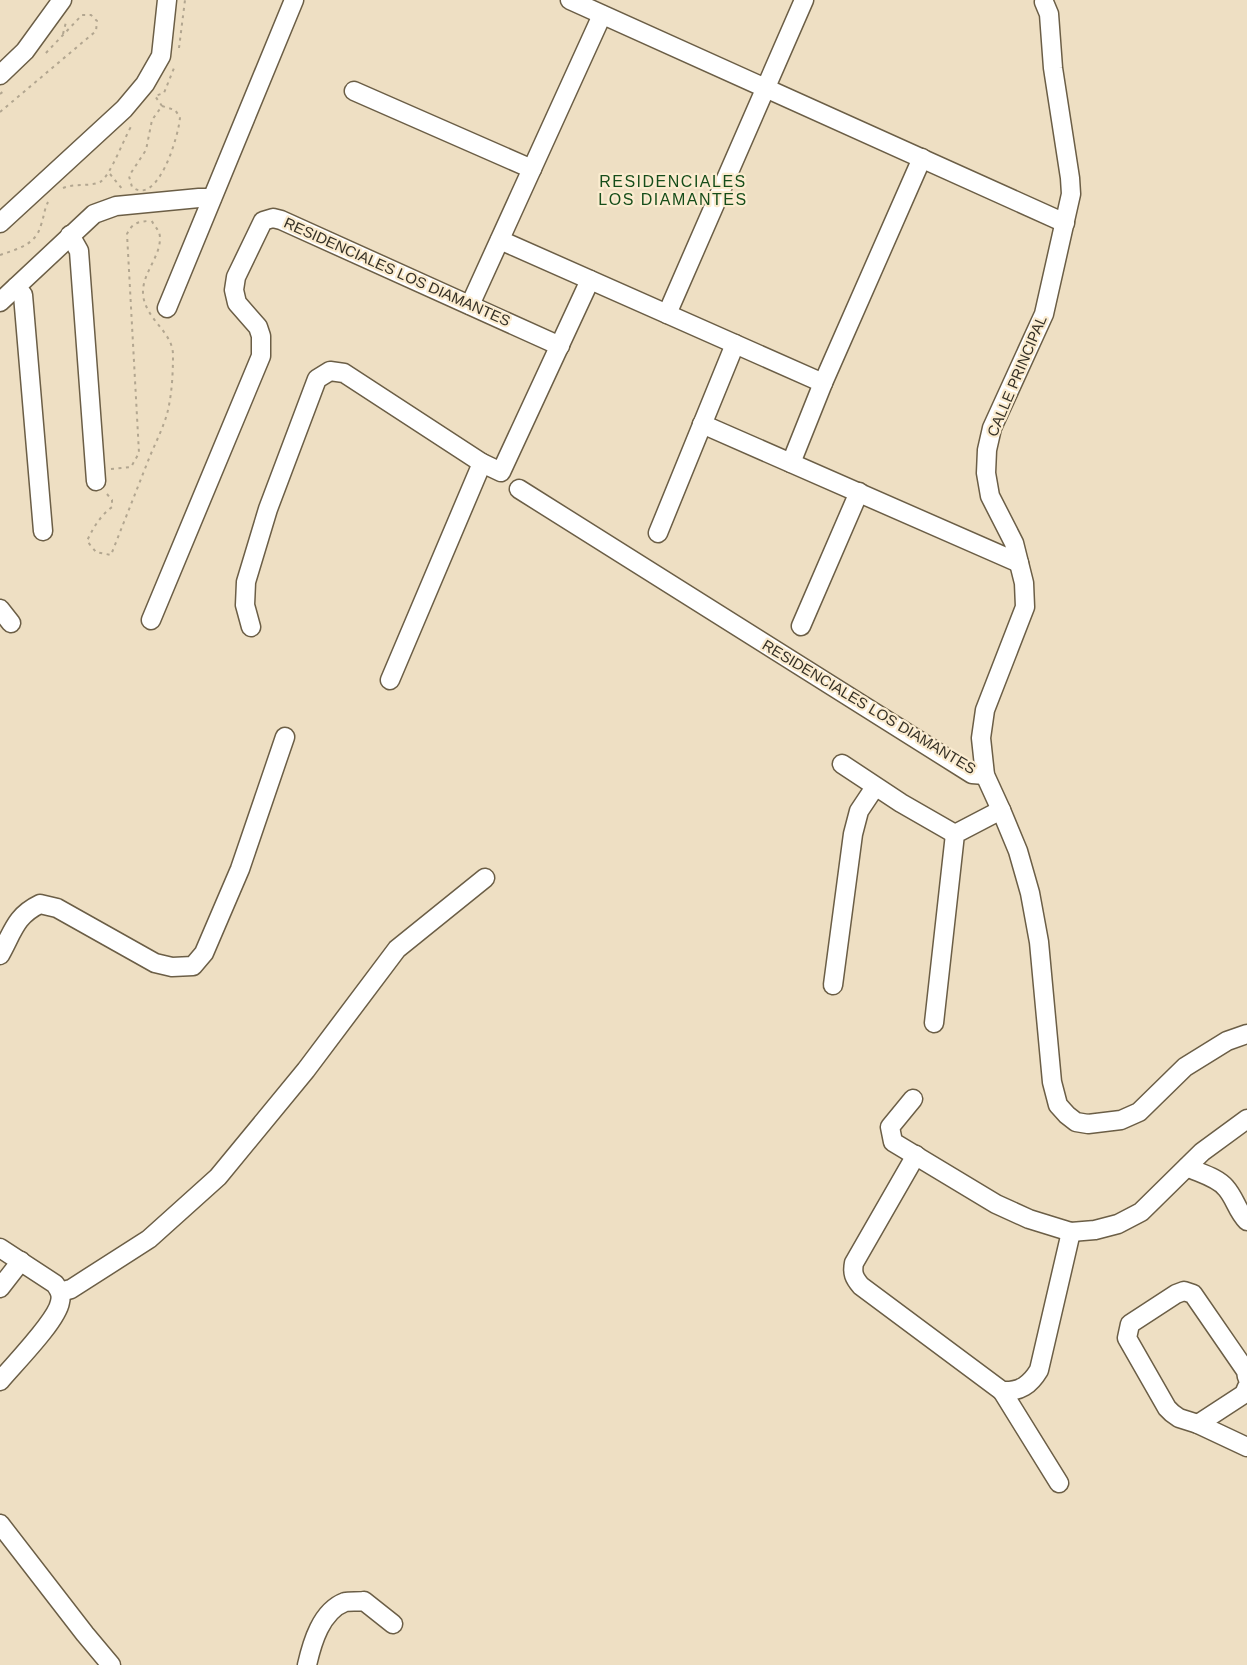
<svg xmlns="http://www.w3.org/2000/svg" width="1247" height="1665" font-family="Helvetica,sans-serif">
  <rect width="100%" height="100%" fill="#eedfc3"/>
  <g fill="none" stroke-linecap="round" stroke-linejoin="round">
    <g stroke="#6b5e46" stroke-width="21">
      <g id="minor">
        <path d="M570 0 1065 223"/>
        <path d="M1044 2 1049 14 1053 68 1070 178 1071 194 1044 314 992 428 987 450 986 473 990 496 1014 543 1024 583 1025 607 985 710 981 738 985 775 1001 810 1018 851 1030 893 1039 942 1052 1082 1058 1105 1067 1115 1076 1122 1088 1124 1121 1120 1139 1112 1185 1067 1227 1041 1247 1034"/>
        <path d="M0 75 25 51 62 0"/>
        <path d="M354 91 532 169"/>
        <path d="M0 223 124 109 145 84 161 56 167 0"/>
        <path d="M70 235 79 251 96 481"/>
        <path d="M500 240 823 383"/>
        <path d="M16 287 23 295 43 531"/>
        <path d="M0 302 94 214 116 206 199 198H212"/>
        <path d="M470 305 602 15"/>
        <path d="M167 308 294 0"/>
        <path d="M667 314 804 0"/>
        <path d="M702 424 1019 563"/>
        <path d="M791 463 823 383 922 158"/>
        <path d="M519 489 972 774 985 775"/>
        <path d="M658 533 735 344"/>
        <path d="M0 609 11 623"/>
        <path d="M151 620 261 356V336L258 327 237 303 234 290 236 277 263 221 273 218 281 220 560 346"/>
        <path d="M801 626 859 492"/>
        <path d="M251 627 245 605 246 582 268 509 317 379 330 371 344 373 482 463 501 472 590 280"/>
        <path d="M390 680 482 463"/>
        <path d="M842 764 901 803 955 834"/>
        <path d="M0 955C13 932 15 916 40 904L57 908 155 963 172 967 193 966 204 953 240 869 285 737"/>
        <path d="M833 985 853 834 859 811 875 787"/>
        <path d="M934 1023 955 834 1001 810"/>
        <path d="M913 1099 890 1127 893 1142 996 1204 1029 1219 1071 1232 1095 1230 1118 1224 1141 1212 1202 1152 1247 1119"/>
        <path d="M916 1155 854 1263C852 1273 854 1278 861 1286L1002 1391C1020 1392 1030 1385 1039 1370L1071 1232"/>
        <path d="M1187 1167C1199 1173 1217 1177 1226 1188 1235 1198 1237 1211 1247 1221"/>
        <path d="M0 1248 55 1284C59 1290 62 1294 60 1302 57 1321 14 1364 0 1381"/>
        <path d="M0 1288 21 1261"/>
        <path d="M60 1292 71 1289 149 1239 218 1177 306 1070 397 949 485 878"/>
        <path d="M1247 1377 1246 1371 1193 1294 1184 1291 1176 1294 1130 1324 1127 1338 1167 1408 1172 1413 1179 1418 1198 1424 1247 1447"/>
        <path d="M1002 1391 1059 1483"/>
        <path d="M1198 1424 1244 1394 1247 1387"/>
        <path d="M0 1524 85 1634 111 1665"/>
        <path d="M307 1665C312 1643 321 1611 345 1602 350 1601 358 1602 364 1601L393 1624"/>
      </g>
    </g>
    <g stroke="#b2a690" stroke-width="2" stroke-dasharray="3 4.5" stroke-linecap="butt">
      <path d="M63 34 66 22"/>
      <path d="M179 48 185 0"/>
      <path d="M0 94 5 90"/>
      <path d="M162 106 175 110 180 117C179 135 158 207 132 187L129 176 146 150 152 120Z"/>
      <path d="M162 106 155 96 164 93 174 68"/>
      <path d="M0 112 96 31 97 21 91 15H82L43 56"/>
      <path d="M110 174 123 190"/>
      <path d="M63 188C75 183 89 187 100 182 110 177 124 138 132 125"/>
      <path d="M0 255C17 249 36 245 41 225 44 217 44 210 48 202"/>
      <path d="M111 469 131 467 139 453 127 234C132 223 139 221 151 221"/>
      <path d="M107 494 112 500V507C100 516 93 528 87 541L96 552 111 555C124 522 137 489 150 456 156 442 163 428 167 414 172 395 173 373 173 354 172 331 145 319 143 294 142 273 160 258 160 238 160 229 152 225 151 218"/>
    </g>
    <use href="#minor" stroke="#fff" stroke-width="18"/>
  </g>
  <g text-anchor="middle" stroke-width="4.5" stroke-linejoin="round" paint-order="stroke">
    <g font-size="15" fill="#363126" stroke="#fbecd0">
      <text transform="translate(397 272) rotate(24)" y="5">RESIDENCIALES LOS DIAMANTES</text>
      <text transform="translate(1017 376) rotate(-67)" y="5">CALLE PRINCIPAL</text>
      <text transform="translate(869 707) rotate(31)" y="5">RESIDENCIALES LOS DIAMANTES</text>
    </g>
    <g font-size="16" letter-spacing="1.5" fill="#164d1a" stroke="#fbecd0">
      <text x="673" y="187">RESIDENCIALES<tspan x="673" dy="18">LOS DIAMANTES</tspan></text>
    </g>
  </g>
</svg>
